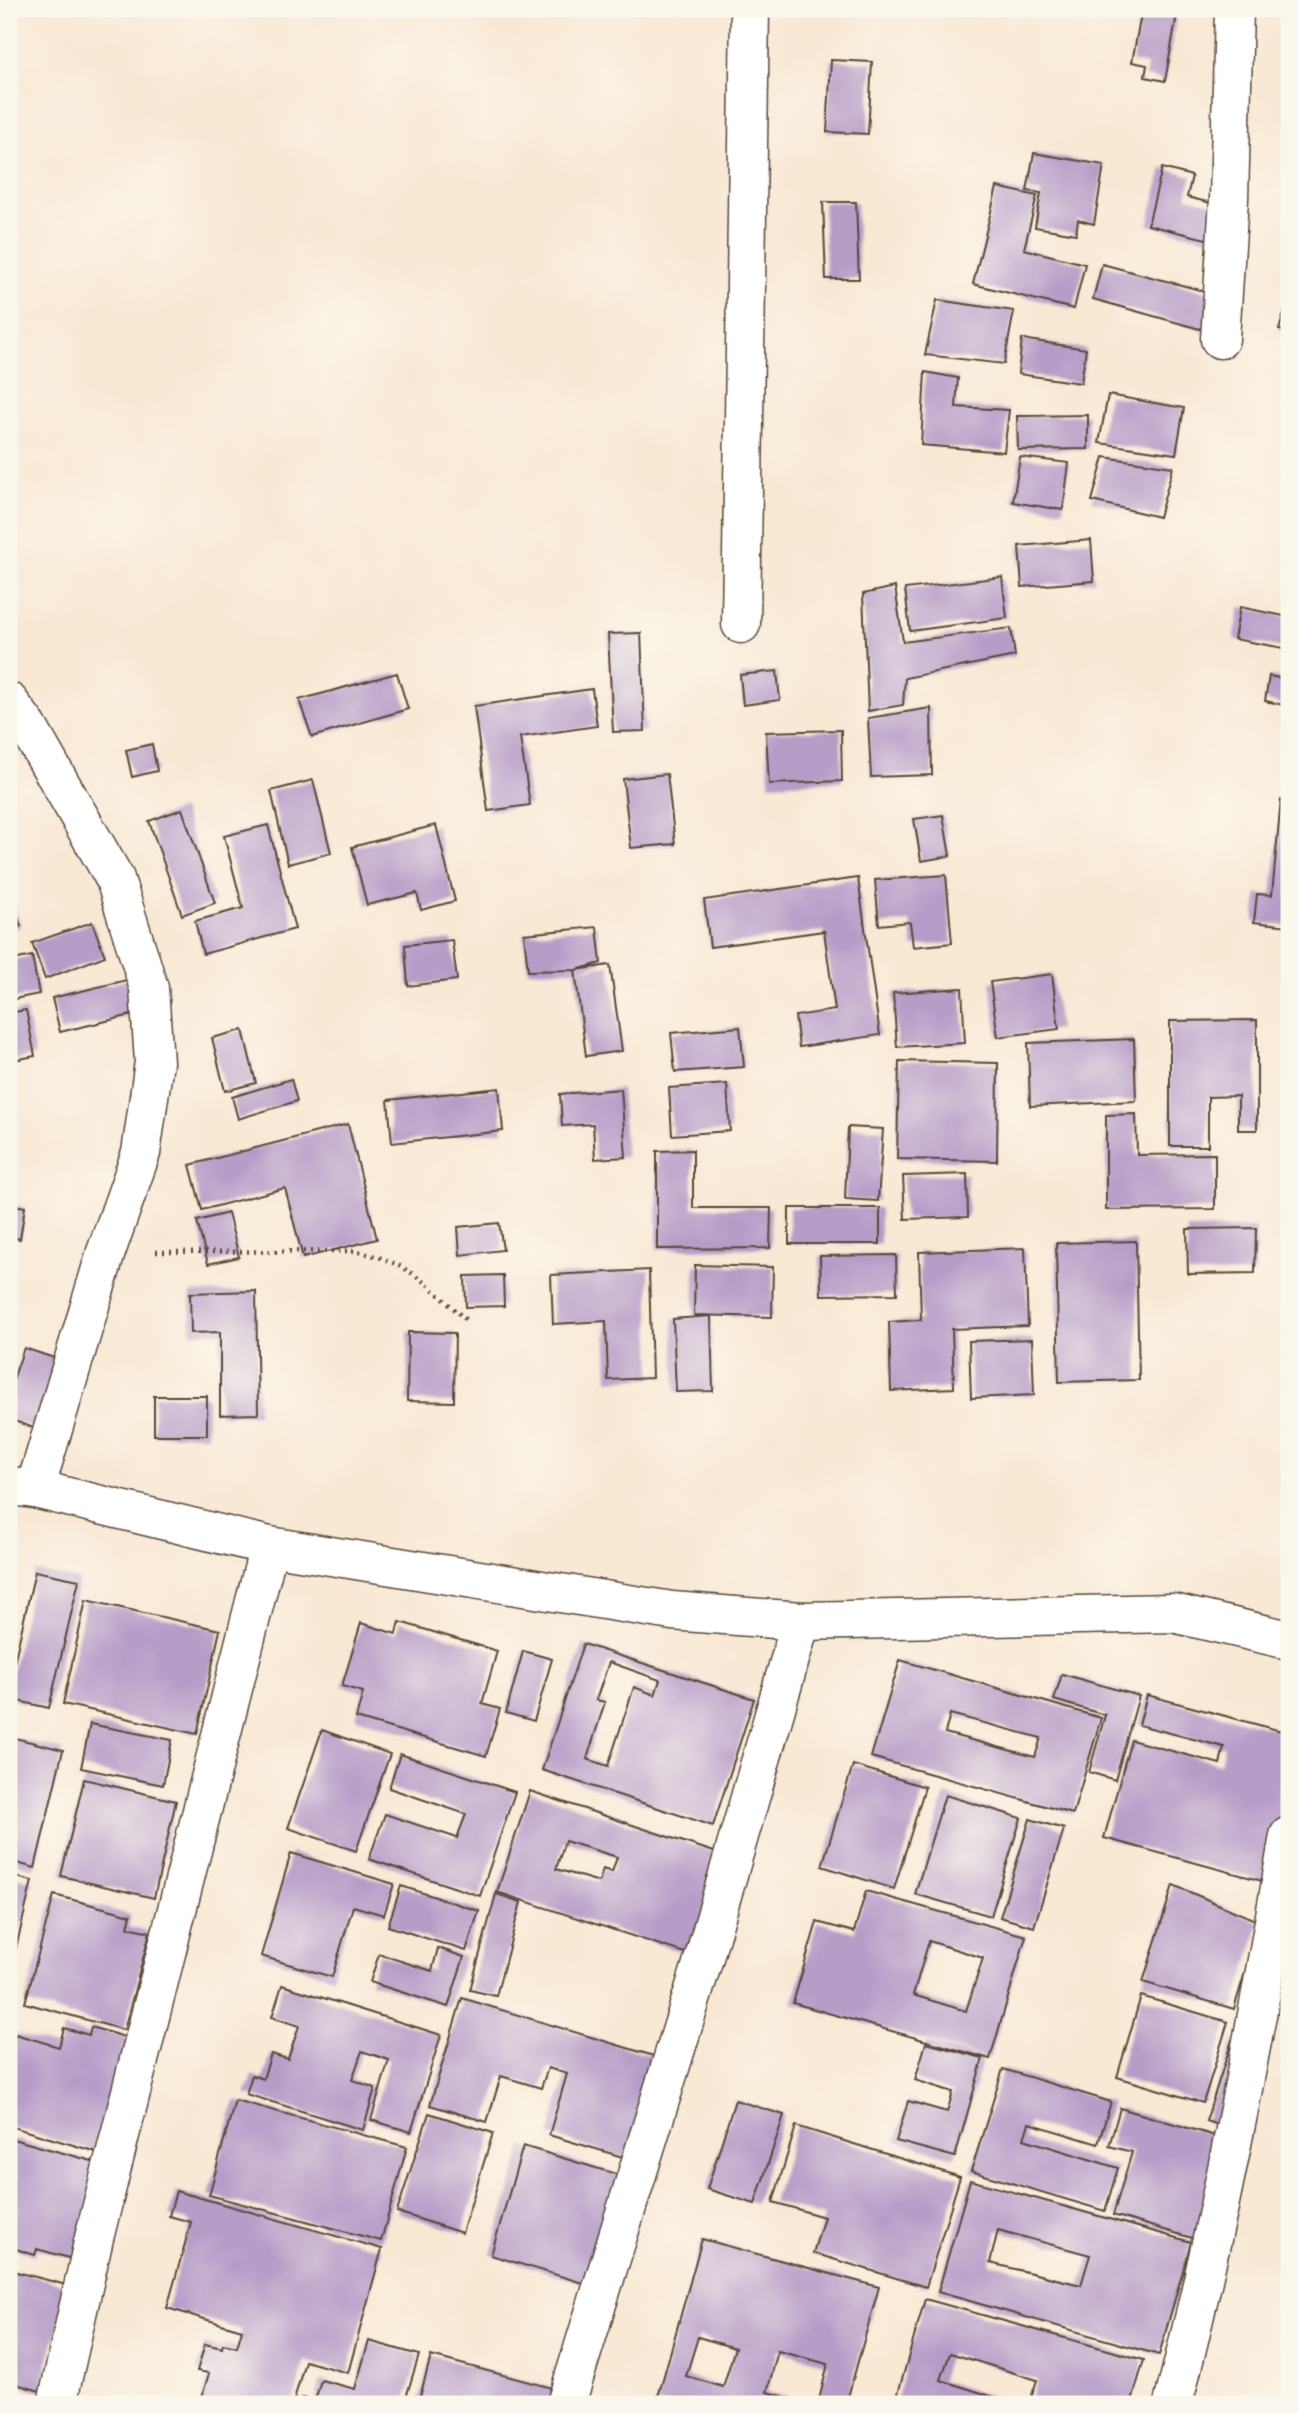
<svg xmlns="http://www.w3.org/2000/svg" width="1298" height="2413" font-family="'Patrick Hand',sans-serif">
  <rect width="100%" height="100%" fill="#fbf7ec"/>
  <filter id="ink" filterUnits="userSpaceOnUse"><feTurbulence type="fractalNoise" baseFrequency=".0143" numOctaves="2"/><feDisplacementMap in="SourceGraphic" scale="14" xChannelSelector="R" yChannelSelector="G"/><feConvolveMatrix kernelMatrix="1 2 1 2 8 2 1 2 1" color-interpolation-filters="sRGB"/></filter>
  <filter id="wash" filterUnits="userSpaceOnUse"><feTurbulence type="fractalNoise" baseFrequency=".00686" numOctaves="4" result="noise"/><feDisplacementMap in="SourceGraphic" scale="28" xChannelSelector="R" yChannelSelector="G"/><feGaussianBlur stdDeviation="1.57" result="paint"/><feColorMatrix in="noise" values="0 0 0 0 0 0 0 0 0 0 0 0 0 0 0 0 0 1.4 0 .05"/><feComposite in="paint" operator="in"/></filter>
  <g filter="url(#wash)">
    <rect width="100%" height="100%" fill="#f8e8d4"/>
    <g id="blocks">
      <g fill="#b69dc8" fill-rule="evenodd">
        <path d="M1142 9H1178L1165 81 1145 77 1147 65 1132 62Z"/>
        <path d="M831 60 872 62 868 134 827 132Z"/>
        <path d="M1034 153 1104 165 1094 224 1078 220 1076 234 1035 227 1041 193 1027 191Z"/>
        <path d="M1162 168 1192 176 1187 197 1235 209 1227 244 1148 225Z"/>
        <path d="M997 187 1037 196 1024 249 1085 264 1074 309 973 284Z"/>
        <path d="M823 202H856L859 279H826Z"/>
        <path d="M1102 264 1219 295 1207 331 1093 299Z"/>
        <path d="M1289 297V332L1279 330Z"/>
        <path d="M937 300 1014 311 1004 364 925 355Z"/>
        <path d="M1022 339 1086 349 1081 383 1018 374Z"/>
        <path d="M925 372 958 378 956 407 1009 410 1004 452 921 445Z"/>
        <path d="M1108 395 1184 408 1176 454 1099 443Z"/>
        <path d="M1088 415V449L1018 450 1017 416Z"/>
        <path d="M1020 457 1069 463 1063 510 1013 502Z"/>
        <path d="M1104 457 1173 467 1159 517 1092 501Z"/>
        <path d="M1091 540 1094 581 1022 587 1019 546Z"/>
        <path d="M1002 577 1007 618 910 631 905 589Z"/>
        <path d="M895 587 903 642 1011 628 1015 656 905 678 903 705 868 711 863 594Z"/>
        <path d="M1240 607 1289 617V649L1234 639Z"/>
        <path d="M641 633 645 731 613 732 608 634Z"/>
        <path d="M777 671 780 700 743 705 740 675Z"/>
        <path d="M397 673 408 709 312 737 299 700Z"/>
        <path d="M1269 676 1289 680V706L1265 701Z"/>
        <path d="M592 689 597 726 520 737 530 805 488 811 474 706Z"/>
        <path d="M931 708 932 775 871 777 868 718Z"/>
        <path d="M841 730 842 781 769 784 766 732Z"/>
        <path d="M152 744 157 771 132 777 126 750Z"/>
        <path d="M667 774 675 844 631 848 623 779Z"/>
        <path d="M313 780 331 853 288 864 271 791Z"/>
        <path d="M1281 800 1289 801V926L1254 922 1257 894 1272 895Z"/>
        <path d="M182 809 215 903 182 915 149 821Z"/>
        <path d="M943 815 950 856 921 861 914 819Z"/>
        <path d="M268 825 295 929 203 954 195 921 243 908 224 836Z"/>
        <path d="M436 825 455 901 421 910 417 893 367 905 352 847Z"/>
        <path d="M946 875 952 943 913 947 910 922 879 925 875 880Z"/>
        <path d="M858 878 880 1035 799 1047 795 1016 835 1010 824 931 710 947 704 900Z"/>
        <path d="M9 893 21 926 9 931Z"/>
        <path d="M92 922 105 956 45 979 32 943Z"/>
        <path d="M597 927 601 963 576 970 610 965 622 1051 586 1056 575 970 528 971 524 934Z"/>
        <path d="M452 940 457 980 408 986 405 945Z"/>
        <path d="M32 956 39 994 9 1000V961Z"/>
        <path d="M1052 974 1059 1029 998 1037 990 982Z"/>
        <path d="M144 976 153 1010 60 1032 52 998Z"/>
        <path d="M962 988 965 1043 897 1047 893 993Z"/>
        <path d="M26 1010 35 1056 9 1061V1013Z"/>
        <path d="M1257 1020V1130H1238V1096L1208 1097V1146H1170V1021Z"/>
        <path d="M740 1027 744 1067 675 1072 671 1033Z"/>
        <path d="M243 1030 256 1083 225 1091 212 1038Z"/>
        <path d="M1134 1039 1136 1101 1030 1106 1028 1043Z"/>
        <path d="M899 1061 998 1063 997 1161 897 1159Z"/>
        <path d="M291 1079 297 1101 238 1119 232 1097Z"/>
        <path d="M727 1084 730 1131 672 1135 669 1088Z"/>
        <path d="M499 1088 503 1131 392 1143 388 1100Z"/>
        <path d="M621 1089 626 1157 595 1159 593 1124 562 1126 560 1094Z"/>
        <path d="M1136 1114 1137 1155 1215 1154V1209L1106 1210V1115Z"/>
        <path d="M348 1124 377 1239 303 1258 285 1188 202 1210 190 1165Z"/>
        <path d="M848 1127 883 1129 878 1201 845 1199Z"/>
        <path d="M693 1150V1208H771L770 1248 657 1249V1151Z"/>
        <path d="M967 1174 968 1217 905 1219 903 1176Z"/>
        <path d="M9 1204 25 1207 20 1239 9 1237Z"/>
        <rect x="789" y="1208" width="91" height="36"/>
        <path d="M228 1213 239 1257 208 1264 197 1221Z"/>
        <path d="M499 1223 503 1250 460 1255 458 1227Z"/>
        <path d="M1285 1226H1289V1282H1287Z"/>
        <path d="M1256 1228 1255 1273 1188 1274 1187 1229Z"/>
        <path d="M1136 1241 1139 1380 1059 1382 1056 1243Z"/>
        <path d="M1025 1248 1028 1326 952 1329 954 1388 891 1391 889 1322 921 1320 919 1252Z"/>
        <path d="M896 1255 897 1294 821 1295 820 1256Z"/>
        <path d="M695 1265 773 1267 772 1317 694 1315Z"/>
        <path d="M649 1270 652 1378 608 1380 606 1321 553 1324 551 1275Z"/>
        <path d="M503 1275 504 1306 466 1307 465 1276Z"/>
        <path d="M256 1291 258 1414 220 1415V1332L191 1333 190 1293Z"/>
        <path d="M711 1316 713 1391 676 1392 673 1319Z"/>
        <path d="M408 1332 455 1333 454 1402 407 1401Z"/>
        <path d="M1032 1339 1034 1395 971 1398 969 1341Z"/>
        <path d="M24 1348 66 1362 42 1431 9 1419V1391Z"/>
        <rect x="154" y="1396" width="53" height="39"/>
        <path d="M35 1571 79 1580 49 1708 9 1699V1685Z"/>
        <path d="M86 1600 220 1630 197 1734 63 1704Z"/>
        <path d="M400 1622 497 1651 482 1704 500 1709 486 1756 356 1718 363 1692 342 1686 361 1623 396 1634Z"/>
        <path d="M583 1644 754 1699 713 1826 542 1770ZM609 1662 660 1680 655 1695 634 1687 608 1766 587 1759 605 1702 596 1700Z"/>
        <path d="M523 1651 552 1659 534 1721 506 1713Z"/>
        <path d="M900 1660 1101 1718 1073 1814 871 1757ZM950 1714 1041 1738 1035 1757 945 1733Z"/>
        <path d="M1062 1674 1139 1696 1115 1780 1089 1772 1105 1715 1054 1700Z"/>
        <path d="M1147 1695 1289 1733V1801L1285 1816 1289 1817V1854L1281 1886 1104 1838 1131 1740 1220 1764 1224 1747 1139 1725Z"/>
        <path d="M90 1724 172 1740 163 1785 81 1768Z"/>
        <path d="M322 1730 390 1754 356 1851 288 1828Z"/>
        <path d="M11 1737 63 1750 35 1868 9 1861V1746Z"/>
        <path d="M400 1754 515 1792 480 1896 369 1859 385 1814 457 1838 466 1814 389 1788Z"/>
        <path d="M853 1765 925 1787 894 1889 822 1866Z"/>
        <path d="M84 1779 176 1801 154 1898 61 1876Z"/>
        <path d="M530 1791 729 1857 697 1957 497 1892ZM565 1841 617 1857 612 1872 603 1869 599 1882 556 1869Z"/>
        <path d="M945 1795 1021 1818 991 1916 915 1894Z"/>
        <path d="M1030 1819 1064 1829 1034 1927 1000 1917Z"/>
        <path d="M291 1853 394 1884 384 1915 353 1906 332 1977 261 1956Z"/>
        <path d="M9 1875 32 1881 10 1973H9Z"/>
        <path d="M1173 1885 1260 1922 1234 2009 1143 1982Z"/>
        <path d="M401 1886 479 1911 466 1951 388 1926Z"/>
        <path d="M866 1891 1026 1936 990 2059 793 2003 817 1922 854 1932ZM929 1941 983 1958 966 2011 913 1995Z"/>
        <path d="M496 1894 521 1902 496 1996 470 1990Z"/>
        <path d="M54 1895 131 1915 128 1927 150 1932 124 2030 25 2003Z"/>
        <path d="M438 1948 464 1957 448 2007 370 1982 379 1954 432 1971Z"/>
        <path d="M282 1985 441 2035 411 2132 371 2120 389 2060 362 2051 352 2080 375 2088 363 2130 246 2094 252 2075 263 2079 271 2054 288 2059 299 2026 272 2017Z"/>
        <path d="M1141 1996 1228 2022 1203 2103 1117 2077Z"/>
        <path d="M462 1998 657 2057 626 2158 549 2135 567 2074 548 2068 541 2088 501 2076 487 2122 430 2105Z"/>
        <path d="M91 2027 155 2046 100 2153 9 2126V2056L15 2034 59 2047 64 2028 89 2035Z"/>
        <path d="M1233 2037 1236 2131 1206 2121Z"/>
        <path d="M926 2043 983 2058 955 2157 896 2141 908 2101 947 2112 953 2092 915 2080Z"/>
        <path d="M1003 2069 1111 2102 1098 2144 1029 2123 1024 2139 1118 2168 1105 2211 971 2171Z"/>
        <path d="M235 2100 407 2147 381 2241 209 2195Z"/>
        <path d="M735 2100 784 2115 755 2204 707 2189Z"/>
        <path d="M1120 2108 1229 2140 1199 2240 1113 2215 1132 2152 1109 2146Z"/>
        <path d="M429 2113 493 2133 462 2233 397 2212Z"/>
        <path d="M796 2126 960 2177 926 2287 813 2253 824 2217 773 2202Z"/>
        <path d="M9 2138 110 2166 83 2262 37 2249 35 2255 9 2247Z"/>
        <path d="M523 2146 619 2175 586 2284 491 2255Z"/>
        <path d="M970 2180 1191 2242 1159 2355 938 2292ZM998 2230 1090 2255 1081 2285 990 2263Z"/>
        <path d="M176 2191 382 2249 348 2373 305 2361 293 2404H200L209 2373 197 2371 205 2344 222 2348 223 2344 237 2347 242 2330 167 2308 191 2222 169 2216Z"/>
        <path d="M702 2239 879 2287 846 2404H818L828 2364 778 2351 767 2392 812 2404H656ZM698 2337 735 2348 723 2387 686 2376Z"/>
        <path d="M9 2270 70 2286 40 2391 9 2382Z"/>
        <path d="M925 2299 1144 2360 1131 2404H1029L1037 2380 950 2353 941 2380 1016 2404H895Z"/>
        <path d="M369 2341 419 2355 404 2404H302L303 2398 315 2401 321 2380 355 2389Z"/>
        <path d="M431 2356 556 2389 551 2404H418Z"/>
      </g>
    </g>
  </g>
  <g filter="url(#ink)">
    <use href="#blocks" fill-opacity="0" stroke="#574639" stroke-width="2"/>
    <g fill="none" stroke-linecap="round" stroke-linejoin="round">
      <g stroke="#574639" stroke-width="41">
        <g id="minor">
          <path d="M1220 339 1229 199 1234 9"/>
          <path d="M741 624 750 9"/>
          <path d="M9 702 28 727 115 879 149 988 154 1062 141 1153 106 1252 35 1489"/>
          <path d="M9 1486 35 1489 269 1546 672 1611 801 1621 1173 1613 1289 1640"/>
          <path d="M57 2404 94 2238 269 1546"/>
          <path d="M566 2404 703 1961 801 1621"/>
          <path d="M1173 2404C1221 2217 1256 2026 1289 1836"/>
        </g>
      </g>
      <path stroke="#574639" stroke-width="4.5" stroke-dasharray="2 5" stroke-linecap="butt" d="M156 1252 352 1251C406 1259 429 1286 467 1321"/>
      <use href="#minor" stroke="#fff" stroke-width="38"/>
    </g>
  </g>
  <rect width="1298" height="2413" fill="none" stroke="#fbf7ec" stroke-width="35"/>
</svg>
